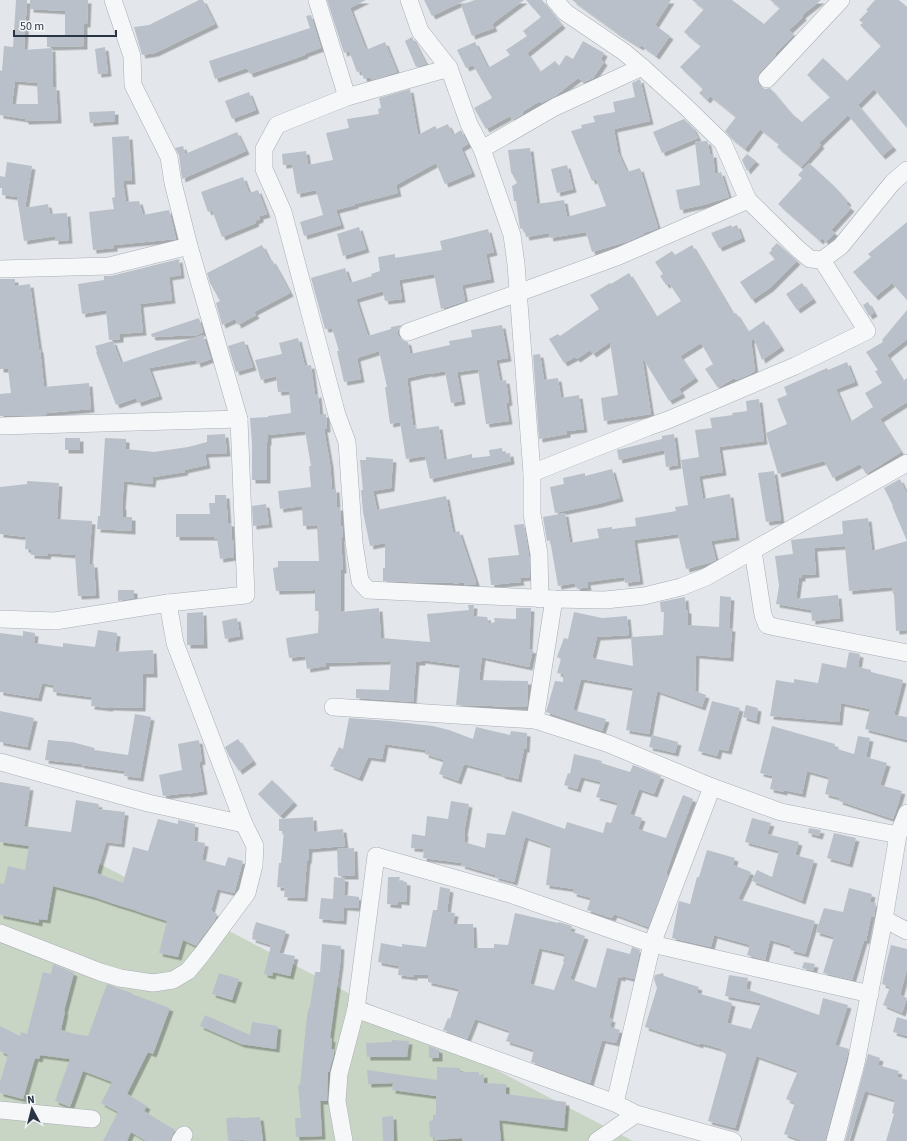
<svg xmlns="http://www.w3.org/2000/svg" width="907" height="1141" font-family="'Source Sans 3',sans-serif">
  <defs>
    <filter id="shadow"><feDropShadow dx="3.5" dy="3.5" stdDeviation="0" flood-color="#0004"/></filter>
  </defs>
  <rect width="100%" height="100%" fill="#e3e7eb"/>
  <path fill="#c9d5c4" d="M0 812 633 1141H0Z"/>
  <g fill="#bac0c9" fill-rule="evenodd" filter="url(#shadow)">
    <path d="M16 0H27L24 50 52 48 53 87H56L58 120 25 121V119L0 115V70L2 71 4 46 13 47ZM15 81 37 83 38 104H12Z"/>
    <path d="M30 0H88L87 24H84V46L47 47V35H65V11L30 9Z"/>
    <path d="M199 0H203L215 24 155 53 142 55 134 27 149 25Z"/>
    <path d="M327 0H366L350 8 366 50 385 42 397 72 372 80 370 77 364 79 361 71 357 72 349 51 344 53Z"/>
    <path d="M424 0H466L432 16Z"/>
    <path d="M475 0H524L492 24 494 28 472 36 461 5Z"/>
    <path d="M526 0H542L562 25 527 53 540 72 555 61 559 66 566 55 573 59 583 41 604 53 601 59 604 62 593 78 584 82 578 78 555 96 541 103 540 101 522 112 523 114 512 120 510 116 486 129 474 108 492 98 473 65 466 68 457 50 475 42 488 68 510 55 506 50 527 36 523 31 541 17Z"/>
    <path d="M572 0H671L655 25 670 36 656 56 641 45 640 47 616 32Z"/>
    <path d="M692 0H732L764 24 780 8 770 0H821L802 15 803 17 789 30 794 35 775 54 776 55 760 72 757 77 758 82 760 86 765 89 770 88 791 113 802 122 830 97 807 75 823 58 847 81 881 46 860 25 863 23 859 20 868 11 866 10 875 0H899L907 7V128L874 89 858 105 893 147 882 156 848 115 819 143 821 145 801 167 777 147 779 144 760 129 745 149 732 139 725 131 736 117 710 96 707 100 699 93 703 89 680 67 701 46 684 32 704 9Z"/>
    <path d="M311 15 321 48 304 54 305 55 250 74 247 68 215 79 209 61 310 28 306 16Z"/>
    <path d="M412 37 413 39 426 64 416 67 405 41Z"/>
    <path d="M105 47 108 73 98 74 95 49Z"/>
    <path d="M640 79 650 121 614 129 618 152 627 172 640 168 658 228 644 233V234L629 241 592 252 586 232 550 238 549 233 526 237 524 229H521L520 228 516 201H514L512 186 517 183 511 172 508 150 530 148 537 204 564 200 567 217 606 206 596 179 592 181 571 131 582 128 581 125 595 122 593 116 615 112 613 102 635 97 632 83Z"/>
    <path d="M410 89 418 135 435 126 437 129 448 124 453 135 461 130 468 144 461 148 472 173 445 184 436 163 396 185 398 193 355 204V205L336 210 341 225 304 236 300 222 323 215 316 190 297 194 292 164 283 165 282 154 306 151 308 165 333 160 326 133 349 128 347 119 379 114 378 109 381 108 379 98Z"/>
    <path d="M249 92 256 110 232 119 225 101Z"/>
    <path d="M115 111V121L90 123 89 112Z"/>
    <path d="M684 119 693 128 698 138 662 153 653 132Z"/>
    <path d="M237 132 246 151 182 179 179 155 175 148 183 146 185 154Z"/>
    <path d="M129 136 132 181H123L126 202 139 201 143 215 169 210 176 239 114 245V248L93 250 89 212 114 209 112 198 115 197 112 137Z"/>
    <path d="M707 141 708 143 710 154H713L715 174 721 172 729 197 703 205 680 210 676 190 700 185 695 142Z"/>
    <path d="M747 154 756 161 747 171 742 160Z"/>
    <path d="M7 162 32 166 25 208 48 204 50 214 67 213 69 240 55 241V236L24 241 17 197 2 195V188H0V176L5 177Z"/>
    <path d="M809 163 834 186 848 202 846 204 851 208 831 230 835 233 826 242 822 238 820 241 778 204 802 178 798 175Z"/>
    <path d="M567 165 573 189 557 193 551 169Z"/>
    <path d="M243 177 249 193 258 190 267 214 260 216V219L255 221 256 223 222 237 212 210 208 212 201 192Z"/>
    <path d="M907 222V300L892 283 875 297 853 272 871 257 868 254Z"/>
    <path d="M731 225 732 227 737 225 742 238 719 248 711 233Z"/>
    <path d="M359 227 366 249 343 256 337 234Z"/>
    <path d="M488 229 494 252 486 254 491 279 462 285 465 301 441 309 434 274 399 280 402 299 385 301 383 291 356 299 368 336 391 329V327L402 325 398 330V335L402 340 408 342 410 354 450 345 449 341 472 337 471 330 502 325 508 358 496 360 500 381 506 380 509 402 506 403 509 421 486 424 478 369 457 372 462 401 451 403 445 371 429 374V373L407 378 413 426 415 425 416 429 439 426 444 460 472 454V458L490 456 489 450 502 448 503 454 510 453 511 461 430 479 425 456 406 459 400 422 390 424 385 387H387L379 351 357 358 361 379 344 382 337 351H339L332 328 325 329 311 278 345 268 350 283 372 276 371 274 380 271 378 257 395 254V258L442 250 440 241Z"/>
    <path d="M777 243 797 261 770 288 752 300 740 282 775 259 769 253 772 250 771 249Z"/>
    <path d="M262 245 270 261 272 260 280 274 290 293 254 312 256 315 238 325 235 319 222 325 216 303 220 301 210 283 207 273Z"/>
    <path d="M692 245 733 314 736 313 748 332 764 321 781 347 762 360 754 339 751 340 755 371 748 375 736 380 734 378 718 388 705 369 713 364 701 343 680 356 695 378 679 389 682 394 669 401 642 357 651 414 604 421 601 398 618 395 610 342 593 354 590 350 577 359 575 357 564 363 549 339 558 334 560 336 599 309 590 295 610 283 611 284 629 273 656 317 681 301 669 283 666 285 660 276 663 274 655 262 672 251 675 255Z"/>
    <path d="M179 259 181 275 169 277 172 300 140 304 143 332 120 334V339L109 340 106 310 82 314 78 284 104 280V276H111Z"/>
    <path d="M0 279H15V286L30 284 39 349H40L44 387 89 383 91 409 47 413V415L0 416V394L11 393 8 369H0Z"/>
    <path d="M802 283 813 299 797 310 786 294Z"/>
    <path d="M868 302 874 313 869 316 863 305Z"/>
    <path d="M907 310V339L887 355 903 381 907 378V402L880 419 901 452 866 474 860 464 833 478 824 461 778 474 766 433 787 424 777 399 787 395 784 387 827 368 828 370 847 362 855 382 836 389 850 422 873 407 865 393 882 383 875 371 878 370 866 352 883 342 882 340Z"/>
    <path d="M199 318 203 332 198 335 152 337 151 334Z"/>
    <path d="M203 335 211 359 197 364 196 360 149 368 159 396 138 403 136 398 116 405 96 352H97L95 346 113 341 121 363Z"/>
    <path d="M298 338 305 366 311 365 315 395 318 394 320 414H326L327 429H324L330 464 332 489H336L337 507H340L341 526H342L343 538H341L343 570H341V612L379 608 381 638 430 642 427 614 469 610 468 605H474L473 616 487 617 489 624 495 622 494 618 516 619V608H531L529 649 533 650 529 667 482 657 479 680 528 681 527 707 456 705 460 665 422 660V662H416L413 702 356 698V689L389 690 391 661 326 663V666L307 669 305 656 289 658 286 638 318 633 319 611H315V590L276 591 273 568 278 567V561H319L317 525 303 526 302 506 280 509 278 491 311 487 309 466H311L305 431 268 435V442H267V480H252V443L250 418 268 417V416L291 413 289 391 278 392 276 376 261 380 255 360 282 354 279 343Z"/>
    <path d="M244 341 253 367 236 372 228 346Z"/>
    <path d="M540 354 544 380 558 378 561 398 579 395 584 429 567 431V434L539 439 533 355Z"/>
    <path d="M759 399 764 441 719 447 723 472 699 476 703 499 730 494 736 537 711 541 716 560 712 562 686 569 678 534 634 540 640 581 625 583 624 577 587 582 588 587 577 589 575 583 558 586 550 540 547 541 543 517 565 513 570 543 599 538 597 529 612 527V529L636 526 635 518 676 511 675 507 688 505 681 460 699 457 695 430 712 428 710 418 733 415 732 413 747 411 746 401Z"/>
    <path d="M225 434 227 453 205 454 207 465 184 470 185 472 153 477 152 484 124 481 122 506H123V517H132V531L97 529 98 516H100L105 438 126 439V449L154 452 188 447 207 442V435Z"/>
    <path d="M674 434 678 465 666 467 664 450 619 460 617 450 662 439V436Z"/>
    <rect x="65" y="438" width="15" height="12"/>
    <path d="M366 457 393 459 391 488 373 491 377 510 446 496 453 533 459 531 476 582V585H464V582L454 584 453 583H431L383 581V568H385V543L370 546 363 512 361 490H363L360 460H366Z"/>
    <path d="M612 469 620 498 598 504 555 513 550 487 564 484 563 478 585 473V476Z"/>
    <path d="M774 471 781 520 766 522 758 473Z"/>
    <path d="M900 479 907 494V630L896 631 894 594H893L892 587 849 591 845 546 814 548 816 574 802 575V578H799L796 599 838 595 840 618 812 621 811 610 776 604 779 586 775 556 793 554 791 540 843 534 842 521 868 518 872 551 907 541 892 506H893L884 488Z"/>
    <path d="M27 481 59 483 57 519 92 521 89 564H94L96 595 78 596 75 555 48 553 47 556 31 555V550L25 549 26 537 0 534V487L27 484Z"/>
    <path d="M215 495H226L228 523H231L232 540H234V557L220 559 217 538 214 539V537H176V514H210L209 503H215Z"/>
    <path d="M266 504 269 524 253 526 252 506Z"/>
    <path d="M524 524 529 555 530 577 520 578 521 582 491 585 488 558 519 555 514 525Z"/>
    <path d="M118 590H134V598L118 601Z"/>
    <path d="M720 596 731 597 729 628H732L730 658 696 655 695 691 706 695 702 707 657 691 649 734 626 730 633 688 581 679 573 710 606 719 602 731 546 712 555 681 563 682V674L557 673 561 659 557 657 564 638 568 639 574 612 602 618 627 616 629 635 597 637 592 658 633 666 631 637 663 635 664 612H661L660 602 685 597 686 610H688V625L719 627Z"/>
    <path d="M203 612 204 645H187V613Z"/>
    <path d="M237 618 240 636 225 639 222 621Z"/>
    <path d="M98 630 117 633 115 652 153 650 154 674H143L142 708 110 707 109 708 91 706 92 697 53 692V685L42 683 38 698 0 692V633L23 636V631L35 633 34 643 63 647V643L95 647Z"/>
    <path d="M849 652 860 654 858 667 871 670V672L903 680 894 715 907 717V740L865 729 870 709 841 703 839 722 770 716 776 680 794 683V679L818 683 822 663 846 668Z"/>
    <path d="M712 701 740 708 728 751 719 749 717 756 698 751Z"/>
    <path d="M746 705 758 708 756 721 743 717Z"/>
    <path d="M0 711 34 718 27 747 0 742Z"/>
    <path d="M135 714 151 717 140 778 124 776 125 771 81 765V764L45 760 48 740 72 742 95 748 94 750 128 755Z"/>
    <path d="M349 718 390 721 433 726 449 730 473 739 476 727 510 735 511 731 527 733 526 749H524L518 779 501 775 502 774 464 764 458 781 439 774 444 760 425 754 426 750 385 744 382 759 368 757 359 778 330 766 339 747 343 749Z"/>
    <path d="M772 726 835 744 834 748 854 754 858 736 870 738 866 757 887 763 880 785 902 791 893 819 839 801 840 798 825 794 829 777 807 771 802 794 784 790V792L770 789 773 776 760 773Z"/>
    <path d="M652 735 678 742 675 753 649 747Z"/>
    <path d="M238 739 253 761 239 771 229 756 225 747Z"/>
    <path d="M199 740 202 761 199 762 204 791 187 794V793L163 796 159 775 182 770 178 744Z"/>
    <path d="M574 754 602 761 601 763 630 772 633 765 661 776 654 794 639 789 630 814 642 818 638 829 666 838 683 795 693 799 677 842 666 874 668 875 648 927 614 914 612 918 587 910 591 898 573 893 574 889 546 885 551 846 525 837 514 882 495 877V875L461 865 462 863 423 858 424 849 411 848 412 834 425 836 427 816 448 819 451 801 469 804 464 833H465L464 842 485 848 487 833 505 835 512 811 525 815 565 829 567 822 603 833 606 822 611 823 618 803 596 797 601 782 581 777 577 789 564 785 568 773 570 774Z"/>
    <path d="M272 780 294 802 280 816 258 794Z"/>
    <path d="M0 782 30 787 24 826 71 832 76 800 99 804 98 809 125 812 121 844 106 842 97 873 123 883 133 847 148 851 158 819 178 824V820L195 824 194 841 205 843 202 860 225 866 228 857 243 861 234 893 217 889 211 911 217 914 213 923 196 946 183 940 178 957 159 953 167 921 136 911H137L114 904 94 897 53 886 47 920 39 919V923L0 915V883L4 884 8 866 25 870 29 846 0 842Z"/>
    <path d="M313 817 314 832 343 829 345 846 309 849 308 861 307 860 304 898 284 897 285 888 277 887 279 863H281L284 831H279V819Z"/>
    <path d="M752 818 771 823 767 834 799 842 795 855 814 860 802 901 752 881 757 870 772 877 779 851 745 842Z"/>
    <path d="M809 828 821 830 819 836 808 833Z"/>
    <path d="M834 833 856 838 849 864 827 858Z"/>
    <path d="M354 848 355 876H338L337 849Z"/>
    <path d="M707 850 735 858 733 865 751 872 738 899 815 921 805 954 790 950 791 946 770 940 765 960 747 955 750 945 714 935 711 947 672 938 679 901 690 904 697 877H699Z"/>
    <path d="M334 877 345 878 344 895 359 897V908L344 907 343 921 319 919 321 898 333 899Z"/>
    <path d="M388 877H400L399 881 407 882 406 902 398 901V905L387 904Z"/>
    <path d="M440 887 450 889 447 912 455 913 453 924H473L474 948H494V944L508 945 515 913 558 923 559 922 572 926 570 931 585 936 570 979 596 988 607 948 630 954 632 947 640 950 634 979 622 976V978L618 977 609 1018 612 1019 610 1027 620 1030 616 1043 602 1040 590 1083 531 1062 534 1050 506 1041 510 1031 475 1019 467 1039 443 1030 448 1018 450 1019 459 989 428 982V975H414V977L398 975 399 966 378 962 381 943 402 947V944L426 947 433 910H437ZM539 948 565 954 563 961 564 962 554 990 530 984Z"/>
    <path d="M849 888 872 894 870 902 876 903 874 917 871 916 866 941 864 940 852 980 823 973 834 937 816 932 824 908 843 912Z"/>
    <path d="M256 922 286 931 279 953 295 956 290 976 273 972 272 976 264 974 271 945 252 939 253 935H252Z"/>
    <path d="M322 944 341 946 340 964 330 1038 332 1039 331 1049H334V1054L329 1072H328L327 1101H320L322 1136 296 1137 295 1118H301L298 1085H300L307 1015 309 1007H310L315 972H320Z"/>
    <path d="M891 945 907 949V969L900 995 907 998 902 1013 883 1005 890 987 882 984 886 964Z"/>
    <path d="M804 962 815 964 813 971 802 968Z"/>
    <path d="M53 964 74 973 64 1011H65L61 1030 75 1034 88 1036 107 984 132 993V994L170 1008 153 1054 148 1052 127 1094 147 1106 144 1111 175 1130 172 1136 170 1141H146L131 1132 127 1141H103L118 1112 101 1103 112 1082 83 1071 70 1107 55 1101 70 1059 40 1055 39 1059 35 1058 23 1099 0 1093V1082L8 1055 0 1051V1026L20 1036 21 1032 27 1034 43 972 51 974Z"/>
    <path d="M219 973 239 979 232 1000 212 994Z"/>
    <path d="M663 973 664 976 699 987 697 993 732 1003 727 1023 751 1029 761 1003 725 996 729 975 748 978 746 989 819 1015 823 998 848 1005 835 1045 849 1049 825 1141H803L784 1134 795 1103 786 1099 798 1071 756 1056 735 1128 708 1121 727 1052 721 1050 722 1049 700 1043V1045L645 1027 657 988 654 979 655 975Z"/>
    <path d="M205 1015 250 1035 252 1022 278 1026 276 1049 241 1044 200 1026Z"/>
    <path d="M897 1017 907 1020V1036L893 1032Z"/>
    <path d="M392 1040 409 1041 407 1057H367L366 1043 392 1042Z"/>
    <path d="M429 1046 439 1050V1058H429Z"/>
    <path d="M868 1054 880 1058 878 1065 899 1071 897 1077 907 1080V1141H886L894 1114 892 1113 895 1100 865 1091 849 1141H845Z"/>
    <path d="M437 1067 460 1068V1072H479V1075L484 1074V1083L506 1084V1094L566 1102 564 1128 499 1120 501 1141H462V1138L435 1140 434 1137H430L429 1121 433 1120V1115H436V1096L392 1090 393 1083 368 1084 367 1070 437 1080Z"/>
    <path d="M393 1116 394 1141H383L382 1117Z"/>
    <path d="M240 1117V1118L260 1117 263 1141H244V1140L228 1141 226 1118Z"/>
  </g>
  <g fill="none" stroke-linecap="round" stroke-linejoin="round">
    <g stroke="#a8aeb6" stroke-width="18">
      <g id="minor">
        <path d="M113 0 132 56 133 85 169 157 173 183 189 246 239 419 246 595 168 603"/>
        <path d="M317 0 347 97"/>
        <path d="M409 0 420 31 449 68 469 124 482 149 512 235 516 264 532 473V514L539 554 540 599"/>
        <path d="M555 0 565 12 624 52 642 67 684 105 723 143 748 200 798 249 810 259 822 260 841 246 893 182 907 170"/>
        <path d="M449 68 347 97 277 125 264 149V169L283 212 337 415 347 442 354 543 360 581 368 590 554 599 605 600 644 596 681 587 706 577 907 463"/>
        <path d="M767 79 841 0"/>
        <path d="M482 149 555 107 642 67"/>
        <path d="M0 269 109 266 189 246"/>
        <path d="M408 332 518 293 619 256 748 200"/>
        <path d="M0 426 239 419"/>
        <path d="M532 473 648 427 668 420 795 366 867 331 822 260"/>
        <path d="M753 551 763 615 767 625 775 627 907 653"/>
        <path d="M0 619 55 621 168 603 175 643 244 824 255 846 254 865 247 893 202 954 188 971 173 980 153 983 120 978 100 972 0 933"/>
        <path d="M333 707 535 720 609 744 712 787 781 812 898 835"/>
        <path d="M535 720 554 599"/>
        <path d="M0 762 148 803 244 824"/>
        <path d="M884 919 907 931"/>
        <path d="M356 1009 615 1103 636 1114 733 1141"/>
        <path d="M615 1103 652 944 712 787"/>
        <path d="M0 1110 92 1119"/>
        <path d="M180 1141 184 1135"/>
        <path d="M344 1141 337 1101 339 1074 356 1009 376 856 510 894 652 944 870 994"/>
        <path d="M597 1141 636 1114"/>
        <path d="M835 1141 856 1063 884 919 898 835 907 813"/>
      </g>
    </g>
    <use href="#minor" stroke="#f6f7f9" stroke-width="17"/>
  </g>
  <g transform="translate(32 1109) rotate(353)" stroke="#f3f5f8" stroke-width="3" paint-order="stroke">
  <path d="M0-3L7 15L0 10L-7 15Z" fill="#2a3544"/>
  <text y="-6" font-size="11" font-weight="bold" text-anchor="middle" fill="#2a3544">N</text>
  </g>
  <path d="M14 30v6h102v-6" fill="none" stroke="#2a3544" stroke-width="2"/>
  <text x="20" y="30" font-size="12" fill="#2a3544" stroke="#f3f5f8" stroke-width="3" paint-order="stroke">50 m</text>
</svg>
